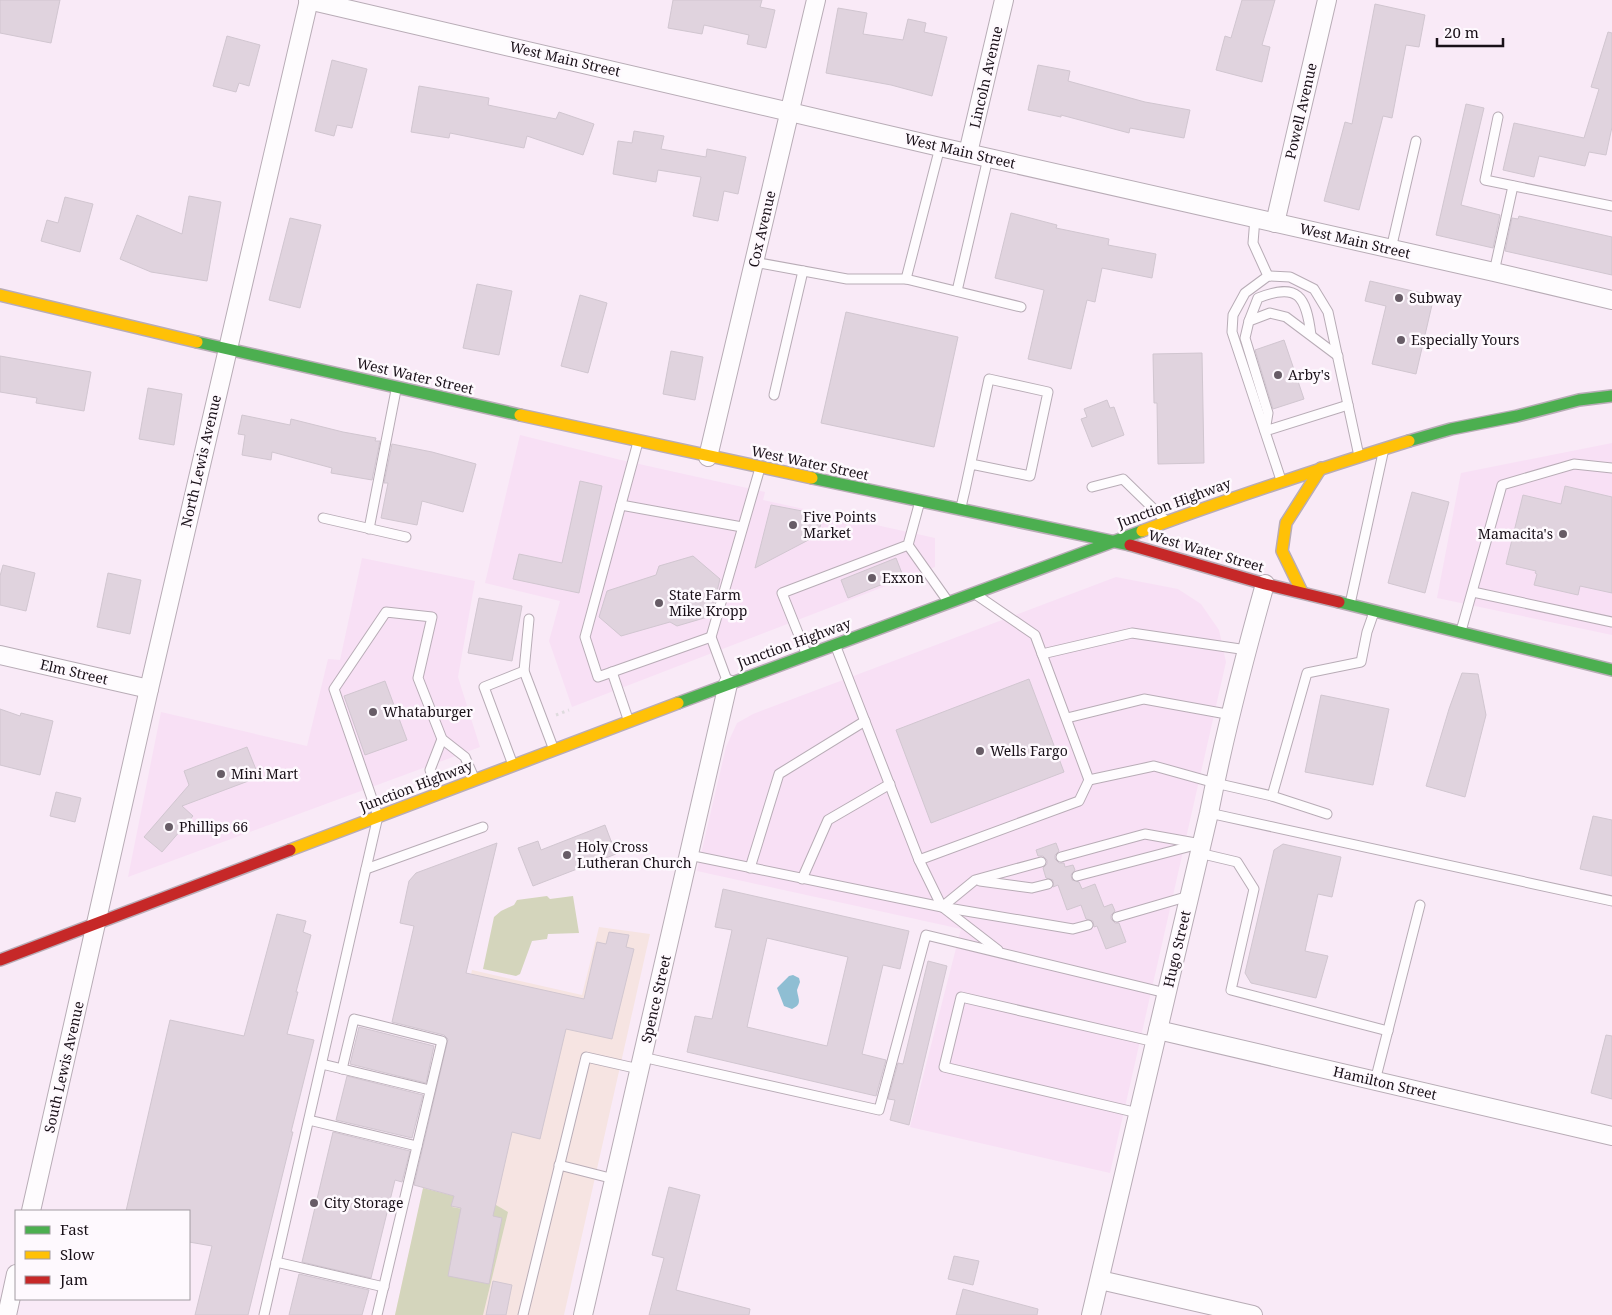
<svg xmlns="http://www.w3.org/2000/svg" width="1612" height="1315" font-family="'Noto Serif',serif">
  <rect width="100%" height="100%" fill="#f9eaf7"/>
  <g fill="#f8e0f5">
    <path d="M520 435 621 460 765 492 763 500 935 538V567L572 707 549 641 560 601 485 583Z"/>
    <path d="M1612 443V635L1437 598 1461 473Z"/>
    <path d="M362 558 475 581 458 677 480 747 128 877 161 712 307 746 328 659 340 660Z"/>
    <path d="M1116 577 1178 589 1201 604 1219 630 1226 662 1110 1173 910 1127 961 929 697 871 726 747 737 723 753 714Z"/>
  </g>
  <path fill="#f6e4e2" d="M599 927 650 934 564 1315H395L472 970 582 995Z"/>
  <g fill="#d4d5bc">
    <path d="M547 896 550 899 573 896 579 933 548 934 547 939 532 941 520 974 516 976 483 969 494 917 501 911 514 905 517 900Z"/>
    <path d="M423 1188 454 1196 452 1207 468 1210 471 1200 496 1205 508 1212 483 1315H395Z"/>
  </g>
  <path fill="#8fbed3" d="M793 975 799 978 800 982 797 990C798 999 803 1004 792 1009L784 1006 777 988 789 976Z"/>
  <g fill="#e0d3de" stroke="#d1c6d0" fill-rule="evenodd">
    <path d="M0 0H60L51 43 0 33Z"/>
    <path d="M673 0H762L760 7 775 10 766 48 747 44 749 35 704 25 702 34 668 28Z"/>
    <path d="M1242 0H1275L1262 45 1270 47 1262 82 1216 70 1225 36 1231 38Z"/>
    <path d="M1375 4 1425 15 1419 47 1406 45 1392 118 1383 116 1359 210 1324 201 1345 122 1352 124Z"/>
    <path d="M838 8 867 13 863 34 903 40 908 19 926 23 924 32 947 37 932 96 891 85 826 73Z"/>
    <path d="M1608 32 1612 33V127L1606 155 1589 152 1585 166 1539 156 1534 177 1503 170 1514 123 1584 138 1599 89 1591 87Z"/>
    <path d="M227 36 260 45 249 86 239 83 236 92 213 86Z"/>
    <path d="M332 60 367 69 352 128 337 125 334 136 315 131Z"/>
    <path d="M1038 65 1070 71 1068 81 1145 102 1190 110 1184 138 1130 128 1129 133 1061 115V117L1028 110Z"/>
    <path d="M419 86 489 98 488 105 556 119 559 112 594 124 583 155 527 136 524 148 450 133 449 138 411 132Z"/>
    <path d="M1466 104 1484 108 1461 205 1500 215 1493 248 1436 235Z"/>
    <path d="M634 131 664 136 661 149 706 157 707 149 746 157 738 194 724 191 718 221 693 216 701 177 658 170 656 182 613 174 618 141 632 143Z"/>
    <path d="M189 196 221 202 207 281 151 272 120 259 137 215 182 234Z"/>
    <path d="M65 197 93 204 80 252 41 241 47 220 58 223Z"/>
    <path d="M1011 213 1057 225 1056 228 1109 239 1108 245 1156 254 1152 278 1102 268 1095 302 1087 300 1071 369 1028 359 1044 290 995 278Z"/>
    <path d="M1519 216 1612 237V275L1505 251 1512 218 1518 219Z"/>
    <path d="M290 218 321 225 300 308 269 300Z"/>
    <path d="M1370 281 1434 296 1416 374 1372 364 1386 306 1365 301Z"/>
    <path d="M477 284 512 291 499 355 463 348Z"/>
    <path d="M580 295 607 303 588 373 561 366Z"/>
    <path d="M846 312 958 337 934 447 821 423Z"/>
    <path d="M1284 340 1304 399 1273 409 1255 350Z"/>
    <path d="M671 351 703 357 695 400 663 394Z"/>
    <path d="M1202 353 1204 463 1158 464 1157 403H1154L1153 354Z"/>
    <path d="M0 356 91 372 84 411 36 403 37 398 0 392Z"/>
    <path d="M148 388 182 394 174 445 139 439Z"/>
    <path d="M1107 400 1110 408 1114 407 1124 435 1092 447 1081 419 1087 417 1084 409Z"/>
    <path d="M242 415 290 425 291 419 343 432 376 438 375 441H380L372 480 331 473 332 468 272 452 271 460 242 455 245 435 238 434Z"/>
    <path d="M392 444 432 452 476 464 463 512 422 501 417 525 381 518 388 483H384Z"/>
    <path d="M580 481 602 486 579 593 513 579 519 554 562 563Z"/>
    <path d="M1565 486 1612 497V593L1580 586 1578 595 1534 585 1537 574 1535 573 1536 571 1506 564 1523 495 1561 504Z"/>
    <path d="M1412 492 1449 502 1425 593 1388 583Z"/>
    <path d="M771 505 823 515 818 535 755 568Z"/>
    <path d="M693 556 720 579 711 616 677 626 670 622 621 636 599 617 607 591 656 575 659 566Z"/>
    <path d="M896 558 903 576 848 598 841 580Z"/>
    <path d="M3 565 35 573 26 611 0 605V576Z"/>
    <path d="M108 573 141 580 130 634 97 627Z"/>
    <path d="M479 598 522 606 512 661 468 653Z"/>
    <path d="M1462 673 1478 674 1486 715 1465 797 1426 786 1449 709Z"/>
    <path d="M1029 679 1064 772 931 823 896 730Z"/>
    <path d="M385 681 407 740 365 755 344 696Z"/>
    <path d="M1321 695 1389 709 1373 785 1305 772Z"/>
    <path d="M0 709 20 716 21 713 53 721 40 775 0 765Z"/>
    <path d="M247 747 259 777 182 806 193 816 162 852 144 837 189 785 184 771Z"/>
    <path d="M56 792 81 798 75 822 50 816Z"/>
    <path d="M1593 816 1612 820V876L1580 869Z"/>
    <path d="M605 825 616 854 533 886 518 848 538 841 541 850Z"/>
    <path d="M497 843 466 973 584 999 597 942 606 944 609 932 629 935 626 947 634 949 612 1039 566 1029 540 1139 512 1132 493 1216 502 1218 489 1284 448 1276 461 1208 451 1206 454 1196 414 1185 448 1039 444 1035 392 1022 414 926 400 923 409 881 416 873Z"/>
    <path d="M1056 843 1059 851 1055 855V859L1059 863H1064L1065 867 1073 865 1075 870 1071 875 1072 880 1079 882 1082 889 1095 884 1104 907 1112 904 1115 911 1111 915V919L1115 923H1119L1126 942 1106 949 1097 926 1094 927 1093 921 1086 919 1081 905 1067 910 1058 885 1053 887V880L1046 878 1043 868 1047 864V860L1043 856H1038L1036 850Z"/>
    <path d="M1283 844 1341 857 1332 897 1318 894 1305 951 1328 956 1316 998 1251 983 1245 973 1274 850Z"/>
    <path d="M723 889 909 931 900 969 883 965 862 1054 886 1060 876 1096 687 1052 695 1016 712 1019 732 930 715 927ZM767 938 848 957 827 1046 747 1027Z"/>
    <path d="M277 914 306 921 303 932 311 935 296 992H298L287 1034 314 1040 291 1132H293L248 1315H195L212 1246 189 1242V1211H126L170 1020 244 1036Z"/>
    <path d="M928 961 947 966 909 1125 890 1120 895 1100 888 1099 898 1063 903 1064Z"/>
    <path d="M359 1027 434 1046 426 1083 350 1064Z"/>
    <path d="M1606 1035 1612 1036V1099L1591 1093Z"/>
    <path d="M347 1076 423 1095 412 1138 336 1120Z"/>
    <path d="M333 1132 410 1151 402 1182 395 1180 371 1278 302 1262Z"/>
    <path d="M669 1187 700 1195 676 1290 750 1309 749 1315H649L664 1258 652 1255Z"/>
    <path d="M954 1256 979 1261 973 1285 948 1279Z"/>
    <path d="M299 1274 369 1290 362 1315H289Z"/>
    <path d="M493 1281 512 1285 506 1315H486Z"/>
    <path d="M963 1289 1038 1309 1037 1315H956Z"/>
  </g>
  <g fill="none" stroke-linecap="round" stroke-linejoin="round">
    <g stroke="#b8acb6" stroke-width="11">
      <g id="lane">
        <path d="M1498 117 1485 180 1612 206"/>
        <path d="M1255 218 1253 243 1268 276"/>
        <path d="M1391 249 1416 141"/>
        <path d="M754 262 847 279H906L1021 307"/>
        <path d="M1494 272 1513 186"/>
        <path d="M906 279 940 147"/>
        <path d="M957 291 988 158"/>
        <path d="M1249 321 1258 298C1298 282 1306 296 1311 335"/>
        <path d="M1338 356 1286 317 1270 313 1249 321 1245 338 1268 413 1265 431 1348 405"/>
        <path d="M774 395 803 271"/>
        <path d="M638 442 585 637 598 677 711 637"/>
        <path d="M1281 480 1232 332 1233 315 1245 293 1268 276 1290 277 1314 289 1328 312 1359 456"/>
        <path d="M1092 487 1123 479 1165 520"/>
        <path d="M621 505 742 527"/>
        <path d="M961 507 965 490 989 379 1048 392 1030 476 971 464"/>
        <path d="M323 518 406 537"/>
        <path d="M369 529 396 390"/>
        <path d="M908 545 947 600"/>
        <path d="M1473 592 1612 622"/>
        <path d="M1350 604 1383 453"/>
        <path d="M529 619 524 671 554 750"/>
        <path d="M1461 631 1502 485 1574 464 1612 468"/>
        <path d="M836 647 919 860 1079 801 1089 780 1035 635 978 596"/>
        <path d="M806 653 782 593 908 545 920 501"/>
        <path d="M1042 654 1132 633 1247 650"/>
        <path d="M612 672 628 719"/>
        <path d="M728 683 711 637 760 468"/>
        <path d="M1067 718 1144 699 1232 715"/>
        <path d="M513 765 484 687 524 671"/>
        <path d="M1089 780 1154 766 1215 783 1272 796 1327 814"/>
        <path d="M438 793 430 770 442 739"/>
        <path d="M1272 796 1307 673 1361 662 1367 632 1374 612"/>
        <path d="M1209 813 1612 901"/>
        <path d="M1199 853 1237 862 1254 889 1231 990 1388 1031"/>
        <path d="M689 855 942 907 1073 929 1088 925"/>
        <path d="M1061 857 1145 834 1201 844"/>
        <path d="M919 860 942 907 975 880 1041 862"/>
        <path d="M750 868 779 774 865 721"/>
        <path d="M366 869 483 827"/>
        <path d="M1077 876 1199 844"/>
        <path d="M802 879 828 820 890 784"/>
        <path d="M980 881 1032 888 1048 884"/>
        <path d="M945 909 998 950"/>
        <path d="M1117 917 1189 896"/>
        <path d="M642 1057 879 1110 926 935 1166 993"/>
        <path d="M322 1064 430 1090"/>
        <path d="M342 1069 354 1019 442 1041 377 1315"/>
        <path d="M1375 1081 1420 905"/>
        <path d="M1138 1113 944 1067 961 997 1155 1042"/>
        <path d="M309 1120 417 1146"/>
        <path d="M559 1165 614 1179"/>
        <path d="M276 1262 384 1287"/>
        <path d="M264 1315 378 816 334 689 386 612 432 617 418 678 442 739 465 757 474 778"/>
        <path d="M523 1315 586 1057 639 1069"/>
      </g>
    </g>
    <g stroke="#b8acb6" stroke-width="20">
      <g id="street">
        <path d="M308 0 940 147 1494 272 1612 300"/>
        <path d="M968 153 1004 0"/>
        <path d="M1275 223 1327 0"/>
        <path d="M708 457 816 0"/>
        <path d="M0 655 149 689"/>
        <path d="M1158 1030 1612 1136"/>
        <path d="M31 1211 149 689 309 0"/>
        <path d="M1100 1280 1253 1315"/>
        <path d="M7 1315 16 1274"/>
        <path d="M583 1315 728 684"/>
        <path d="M1091 1315 1209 813C1224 736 1244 659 1265 584"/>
      </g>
    </g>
    <g stroke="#b8acb6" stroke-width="14">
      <g id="fast">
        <path d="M197 342 520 415"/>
        <path d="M1409 441 1451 429 1517 416 1579 400 1612 396"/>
        <path d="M812 478 1130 545"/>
        <path d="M1339 602 1612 670"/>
        <path d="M678 703 1142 531"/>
      </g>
    </g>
    <g stroke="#b8acb6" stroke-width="14">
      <g id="slow">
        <path d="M0 295 197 342"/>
        <path d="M520 415 812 478"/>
        <path d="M1142 531C1230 498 1319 469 1409 441"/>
        <path d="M1302 592 1282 551 1286 523 1321 468"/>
        <path d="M290 850 678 703"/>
      </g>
    </g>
    <g stroke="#b8acb6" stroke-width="14">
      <g id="jam">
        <path d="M1130 545 1265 584 1339 602"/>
        <path d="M0 960 290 850"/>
      </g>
    </g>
    <path stroke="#dfdbde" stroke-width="3" stroke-dasharray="2.5 4" stroke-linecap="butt" d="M556 715 569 710"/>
    <use href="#lane" stroke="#fefcfe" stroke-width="9"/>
    <use href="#street" stroke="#fefcfe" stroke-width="18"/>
    <use href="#fast" stroke="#4caf50" stroke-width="11"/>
    <use href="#slow" stroke="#ffc107" stroke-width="11"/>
    <use href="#jam" stroke="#c62828" stroke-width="11"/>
  </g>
  <g fill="#675c66" stroke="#fef9fe" stroke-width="2">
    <circle cx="1399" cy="298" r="5"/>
    <circle cx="1401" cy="340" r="5"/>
    <circle cx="1278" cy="375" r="5"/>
    <circle cx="793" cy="525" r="5"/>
    <circle cx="1563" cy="534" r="5"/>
    <circle cx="872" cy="578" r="5"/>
    <circle cx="659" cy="603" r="5"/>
    <circle cx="373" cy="712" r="5"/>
    <circle cx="980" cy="751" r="5"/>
    <circle cx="221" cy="774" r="5"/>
    <circle cx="169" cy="827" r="5"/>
    <circle cx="567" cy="855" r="5"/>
    <circle cx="314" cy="1203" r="5"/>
  </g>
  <g text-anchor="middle" stroke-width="5" stroke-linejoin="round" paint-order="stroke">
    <g font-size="14" fill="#191018" stroke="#fef9fe">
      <text transform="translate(565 59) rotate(13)" y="5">West Main Street</text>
      <text transform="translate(986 77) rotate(-77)" y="5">Lincoln Avenue</text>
      <text transform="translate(1301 111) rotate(-77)" y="5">Powell Avenue</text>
      <text transform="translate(960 151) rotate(13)" y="5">West Main Street</text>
      <text transform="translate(762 229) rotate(-77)" y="5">Cox Avenue</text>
      <text transform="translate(1355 241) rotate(13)" y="5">West Main Street</text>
      <text transform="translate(415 376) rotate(13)" y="5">West Water Street</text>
      <text transform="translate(201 461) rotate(-77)" y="5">North Lewis Avenue</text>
      <text transform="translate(810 463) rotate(12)" y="5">West Water Street</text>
      <text transform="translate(1174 503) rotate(-20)" y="5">Junction Highway</text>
      <text transform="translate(1206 551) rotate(16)" y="5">West Water Street</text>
      <text transform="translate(794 643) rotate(-20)" y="5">Junction Highway</text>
      <text transform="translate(74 672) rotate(13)" y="5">Elm Street</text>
      <text transform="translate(416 786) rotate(-21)" y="5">Junction Highway</text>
      <text transform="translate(1177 949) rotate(-77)" y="5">Hugo Street</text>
      <text transform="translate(656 999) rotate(-77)" y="5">Spence Street</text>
      <text transform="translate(64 1067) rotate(-77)" y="5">South Lewis Avenue</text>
      <text transform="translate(1385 1083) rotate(13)" y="5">Hamilton Street</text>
    </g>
    <g font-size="14" fill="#191018" stroke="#fef9fe" text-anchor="start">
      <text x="1409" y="303">Subway</text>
      <text x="1411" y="345">Especially Yours</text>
      <text x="1288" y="380">Arby's</text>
      <text x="803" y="522">Five Points<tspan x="803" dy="16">Market</tspan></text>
      <text x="1553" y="539" text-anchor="end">Mamacita's</text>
      <text x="882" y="583">Exxon</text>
      <text x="669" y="600">State Farm<tspan x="669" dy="16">Mike Kropp</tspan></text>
      <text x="383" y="717">Whataburger</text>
      <text x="990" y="756">Wells Fargo</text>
      <text x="231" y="779">Mini Mart</text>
      <text x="179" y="832">Phillips 66</text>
      <text x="577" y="852">Holy Cross<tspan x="577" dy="16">Lutheran Church</tspan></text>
      <text x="324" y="1208">City Storage</text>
    </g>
  </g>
  <rect x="15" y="1210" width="175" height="90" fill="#fef9fe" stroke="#a29ca2"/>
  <rect x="25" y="1226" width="25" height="8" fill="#4caf50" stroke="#a29ca2"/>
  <text x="60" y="1235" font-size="15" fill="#191018">Fast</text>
  <rect x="25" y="1251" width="25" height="8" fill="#ffc107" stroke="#a29ca2"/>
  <text x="60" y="1260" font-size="15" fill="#191018">Slow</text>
  <rect x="25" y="1276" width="25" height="8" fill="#c62828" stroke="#a29ca2"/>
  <text x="60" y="1285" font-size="15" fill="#191018">Jam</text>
  <path d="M1437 38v8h66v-8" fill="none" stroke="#191018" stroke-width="2.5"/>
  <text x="1444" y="38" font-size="15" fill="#191018" stroke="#fef9fe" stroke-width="4" paint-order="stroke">20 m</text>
</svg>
